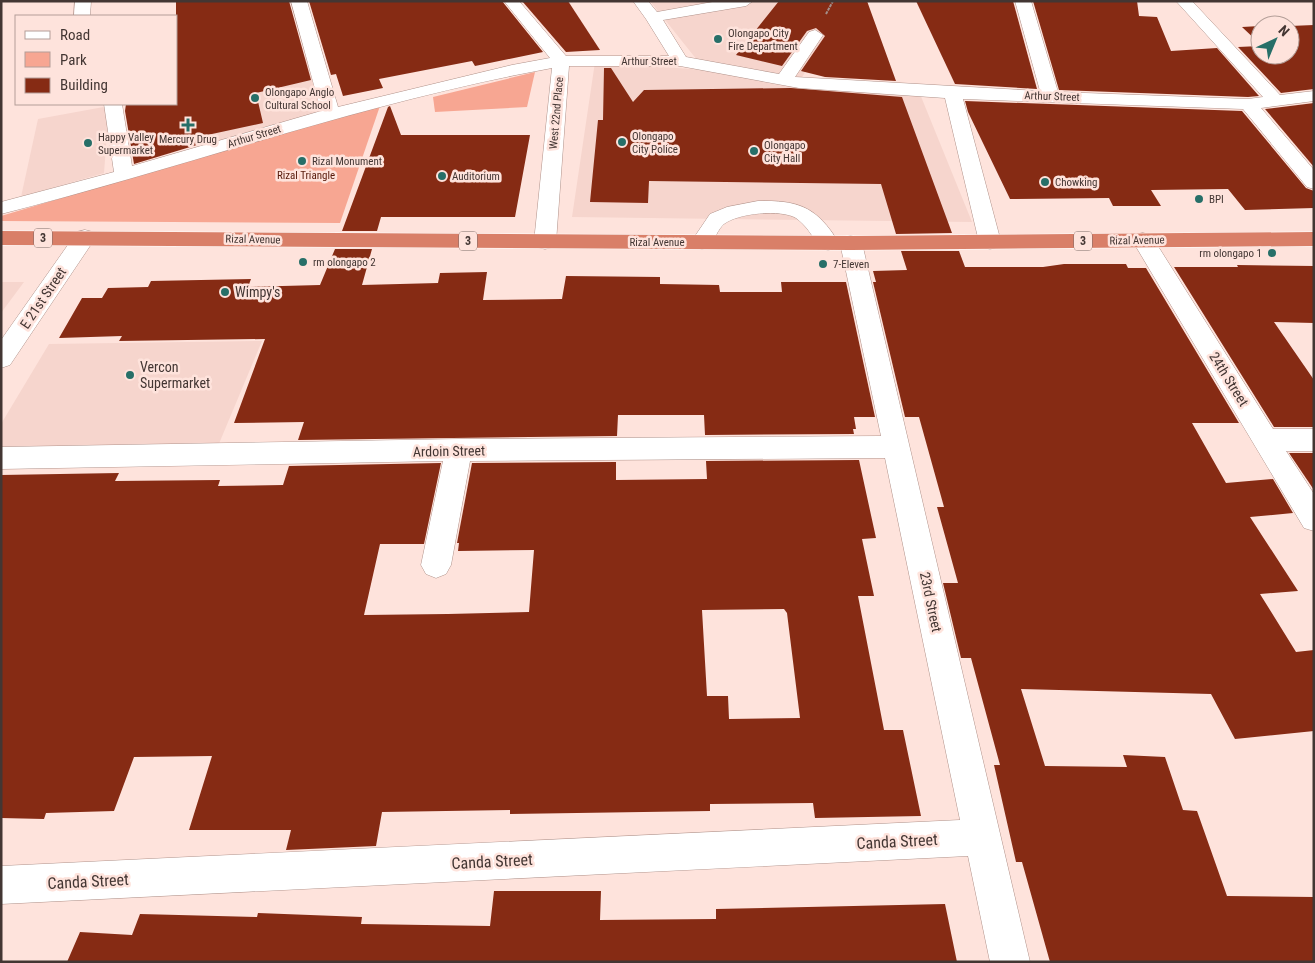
<svg xmlns="http://www.w3.org/2000/svg" width="1315" height="963" font-family="'Roboto Condensed',sans-serif">
  <rect width="100%" height="100%" fill="#fee3dc"/>
  <g fill="#f6d5cd">
    <path d="M650 1H851L795 88 920 94 972 222 572 217 595 62 705 70Z"/>
    <path d="M308 56 321 112 202 146 189 84Z"/>
    <path d="M109 106 104 173 21 197 38 119Z"/>
    <path d="M1 282H24L1 313Z"/>
    <path d="M262 341 218 446 1 461V424L49 344Z"/>
  </g>
  <g fill="#f7a692">
    <path d="M535 72 527 107 435 112 433 97Z"/>
    <path d="M381 103 340 223 1 221V216Z"/>
  </g>
  <g fill="#862b14" fill-rule="evenodd">
    <path d="M176 1H289L311 80 256 93 263 123 198 137 200 144 134 164 125 111 126 104H176Z"/>
    <path d="M309 1H502L543 52 475 66 472 61 379 79 383 88 343 96 336 74 331 75Z"/>
    <path d="M522 1H568L600 50 566 52Z"/>
    <path d="M779 1H867L896 81 825 77 801 71 825 36 816 28 807 31 782 66 736 55Z"/>
    <path d="M916 1H1013L1037 89 955 84Z"/>
    <path d="M1033 1H1137L1139 16 1157 17 1171 51 1217 48 1259 96 1248 97 1059 90Z"/>
    <path d="M1314 25V89L1281 93 1238 47 1260 46V55H1290V26Z"/>
    <path d="M1260 26V44L1242 27Z"/>
    <path d="M604 68H611L633 102 644 90 791 88 902 97 952 233 896 234 881 184 649 181 648 203 590 202 598 120H603Z"/>
    <path d="M965 101 1242 111 1306 188 1314 191V208L1245 210 1228 189 1151 190 1161 206H1113L1109 198 1010 199 968 112Z"/>
    <path d="M1314 103V167L1265 109Z"/>
    <path d="M390 106 401 135H530L515 217H381L377 231H342L388 107Z"/>
    <path d="M335 249H372L362 285 438 283 440 273 487 272 483 300 562 299 566 276 660 277V284L719 285 720 292H782L781 282H846L875 417H854L856 429H853L854 434 705 435 704 415H618L617 436 298 440 304 422 234 423 265 339 119 341 122 336 59 338 82 298H102L108 288 148 287 151 281 251 279 248 287 320 285Z"/>
    <path d="M901 251H959L965 267H1043L1064 264H1126L1128 268H1146L1239 423H1192L1226 483 1273 479 1293 513 1250 517 1298 591 1260 594 1296 652 1314 650V731L1235 739 1211 694 1021 689 1045 766 1127 767 1123 755 1165 757 1183 810 1197 811 1227 896 1314 897V962H1050L1022 862H1016L994 765H1000L971 658H961L943 583H958L937 507H944L919 417H905L873 282H876L873 271 907 270Z"/>
    <path d="M1237 265 1314 266V323L1274 322 1314 380V427H1274L1174 267H1238Z"/>
    <path d="M1289 453H1314V490Z"/>
    <path d="M859 460 876 538 862 539 874 596H858L884 730H903L921 816 815 818 813 803 710 804V811L510 814V810L382 812 376 846 286 850 291 830H189L212 756 134 757 114 811 46 813 44 819 1 818V475L119 473 115 481 220 480 218 486 283 485 289 466 441 463 424 544H380L364 615 448 614 529 612 534 550 458 551 459 543H457L472 463 616 462V480L707 479 706 461ZM784 609 787 613 800 718 729 719 728 696H707L702 610Z"/>
    <path d="M494 891H601L600 920 716 919V909L945 904 957 962H67L80 932 132 935 140 914 257 917 258 913 362 917 361 924 490 926Z"/>
  </g>
  <g fill="none" stroke-linecap="round" stroke-linejoin="round">
    <g stroke="#b0928a" stroke-width="1">
      <g id="minor">
        <path d="M75 1H91L90 16H74Z"/>
        <path d="M291 1H307L338 107 512 65 550 58 504 1H519L566 56H669L646 19 633 1H648L657 12 718 1H753L746 6 663 20 686 57 779 74 809 32 815 30 823 35 795 77 1040 91 1015 1H1031L1058 92 1248 99 1263 97 1176 1H1192L1280 95 1314 91V101L1261 108 1314 170V189L1307 187 1243 109 963 99 1001 242 998 247 990 249 982 247 979 242 945 98 799 88 680 66H569L556 242 553 247 545 249 537 247 534 242 552 68C365 102 185 167 1 214V202L114 172 104 104H122L132 166 321 111Z"/>
        <path d="M758 201C799 200 817 207 839 243L836 248 828 250 820 248C813 237 807 226 796 218 781 209 738 213 724 224 718 229 714 240 710 247L702 249 694 247 691 242 710 214 727 207Z"/>
        <path d="M85 230 93 232 96 237 10 365 1 368V340L77 232Z"/>
        <path d="M1143 233 1151 235 1273 429H1314V451H1286L1314 494V531L1304 528 1132 240 1135 235Z"/>
        <path d="M851 236 859 238 862 243 1030 962H990L968 856 1 904V866L960 820 885 458 470 461 451 565 446 574 436 578 426 574 421 565 443 461 1 469V447L459 439 881 436 840 243 843 238Z"/>
      </g>
    </g>
    <g stroke="#fff" stroke-width="1">
      <path id="highway" d="M1 231 851 236 1314 232V246L851 250 1 245Z"/>
    </g>
    <path stroke="#a38f8a" stroke-width="2" stroke-dasharray="3 1" stroke-linecap="butt" d="M826 14 833 1"/>
    <use href="#minor" fill="#fff" fill-rule="evenodd"/>
    <use href="#highway" fill="#d97f68" fill-rule="evenodd"/>
  </g>
  <g fill="#276f68" stroke="#fee3dc" stroke-width="2">
    <circle cx="718" cy="39" r="5"/>
    <circle cx="255" cy="98" r="5"/>
    <path d="M185.5 117.5h5v5h5v5h-5v5h-5v-5h-5v-5h5z"/>
    <circle cx="622" cy="142" r="5"/>
    <circle cx="88" cy="143" r="5"/>
    <circle cx="754" cy="151" r="5"/>
    <circle cx="302" cy="161" r="5"/>
    <circle cx="442" cy="176" r="5"/>
    <circle cx="1045" cy="182" r="5"/>
    <circle cx="1199" cy="199" r="5"/>
    <circle cx="1272" cy="253" r="5"/>
    <circle cx="303" cy="262" r="5"/>
    <circle cx="823" cy="264" r="5"/>
    <circle cx="225" cy="292" r="5"/>
    <circle cx="130" cy="375" r="5"/>
  </g>
  <g text-anchor="middle" stroke-width="5" stroke-linejoin="round" paint-order="stroke">
    <g font-size="11" fill="#433633" stroke="#fee3dc" text-anchor="start">
      <text x="728" y="37">Olongapo City<tspan x="728" dy="13">Fire Department</tspan></text>
      <text x="265" y="96">Olongapo Anglo<tspan x="265" dy="13">Cultural School</tspan></text>
      <text x="632" y="140">Olongapo<tspan x="632" dy="13">City Police</tspan></text>
      <text x="98" y="141">Happy Valley<tspan x="98" dy="13">Supermarket</tspan></text>
      <text x="188" y="143" text-anchor="middle">Mercury Drug</text>
      <text x="764" y="149">Olongapo<tspan x="764" dy="13">City Hall</tspan></text>
      <text x="312" y="165">Rizal Monument</text>
      <text x="452" y="180">Auditorium</text>
      <text x="1055" y="186">Chowking</text>
      <text x="1209" y="203">BPI</text>
      <text x="1262" y="257" text-anchor="end">rm olongapo 1</text>
      <text x="313" y="266">rm olongapo 2</text>
      <text x="833" y="268">7-Eleven</text>
    </g>
    <g font-size="11" fill="#433633" stroke="#fee3dc">
      <text x="649" y="65">Arthur Street</text>
      <text transform="translate(1052 96) rotate(2)" y="4">Arthur Street</text>
      <text transform="translate(556 113) rotate(-85)" y="4">West 22nd Place</text>
      <text transform="translate(254 136) rotate(-17)" y="4">Arthur Street</text>
      <text transform="translate(253 239) rotate(1)" y="4">Rizal Avenue</text>
      <text transform="translate(1137 240) rotate(-1)" y="4">Rizal Avenue</text>
      <text x="657" y="246">Rizal Avenue</text>
    </g>
    <g font-size="11" fill="#57190a" stroke="#fee3dc">
      <text x="306" y="179">Rizal Triangle</text>
    </g>
    <g fill="#fee3dc" stroke="#7b6a66" stroke-width="1">
      <rect x="34" y="228.5" width="18" height="19" rx="4"/>
      <rect x="459" y="231.5" width="18" height="19" rx="4"/>
      <rect x="1074" y="231.5" width="18" height="19" rx="4"/>
    </g>
    <g font-size="12" font-weight="bold" fill="#433633">
      <text x="43" y="242">3</text>
      <text x="468" y="245">3</text>
      <text x="1083" y="245">3</text>
    </g>
    <g font-size="14" fill="#433633" stroke="#fee3dc" text-anchor="start">
      <text x="235" y="297">Wimpy's</text>
      <text x="140" y="372">Vercon<tspan x="140" dy="16">Supermarket</tspan></text>
    </g>
    <g font-size="14" fill="#433633" stroke="#fee3dc">
      <text transform="translate(43 298) rotate(-56)" y="5">E 21st Street</text>
      <text transform="translate(1229 379) rotate(58)" y="5">24th Street</text>
      <text transform="translate(449 451) rotate(-1)" y="5">Ardoin Street</text>
      <text transform="translate(931 602) rotate(78)" y="5">23rd Street</text>
    </g>
    <g font-size="16" fill="#433633" stroke="#fee3dc">
      <text transform="translate(897 841) rotate(-3)" y="6">Canda Street</text>
      <text transform="translate(492 861) rotate(-3)" y="6">Canda Street</text>
      <text transform="translate(88 881) rotate(-3)" y="6">Canda Street</text>
    </g>
  </g>
  <rect width="1315" height="963" fill="none" stroke="#433633" stroke-width="5"/>
  <rect x="15" y="15" width="162" height="90" fill="#fee3dc" stroke="#b39e98"/>
  <rect x="25" y="31" width="25" height="8" fill="#ffffff" stroke="#b39e98"/>
  <text x="60" y="40" font-size="15" fill="#433633">Road</text>
  <rect x="25" y="52" width="25" height="15" fill="#f7a692" stroke="#b39e98"/>
  <text x="60" y="65" font-size="15" fill="#433633">Park</text>
  <rect x="25" y="78" width="25" height="15" fill="#862b14" stroke="#b39e98"/>
  <text x="60" y="90" font-size="15" fill="#433633">Building</text>
  <g transform="translate(1275 40) rotate(44)"><circle r="24" fill="#fee3dc" stroke="#b39e98"/>
  <path d="M0-4L9 19L0 12L-9 19Z" fill="#276f68"/>
  <text y="-8" font-size="14" font-weight="bold" text-anchor="middle" fill="#433633">N</text>
  </g>
</svg>
